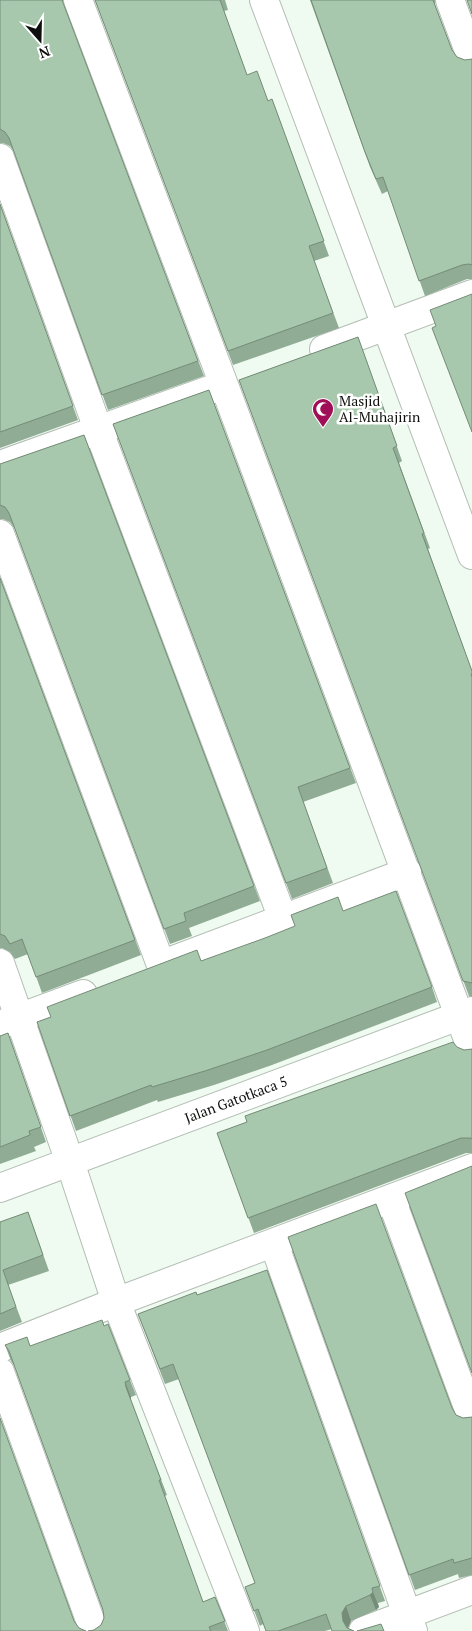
<svg xmlns="http://www.w3.org/2000/svg" width="472" height="1631" font-family="'PT Serif',serif">
  <rect width="100%" height="100%" fill="#effaf0"/>
  <g fill="none" stroke-linecap="round" stroke-linejoin="round">
    <g stroke="#b3bdb4" stroke-width="30">
      <g id="minor">
        <path d="M78 0 224 385 472 1050"/>
        <path d="M264 0 472 555"/>
        <path d="M450 0 472 59"/>
        <path d="M0 158 98 429 283 919"/>
        <path d="M324 349 472 294"/>
        <path d="M0 465 218 387"/>
        <path d="M0 534 161 965"/>
        <path d="M0 963 70 1162 116 1302 245 1631"/>
        <path d="M163 964 407 872"/>
        <path d="M0 1025 83 994"/>
        <path id="s1" d="M0 1188 472 1011"/>
        <path d="M391 1199 472 1418"/>
        <path d="M274 1244 413 1631"/>
        <path d="M0 1348 116 1302 472 1168"/>
        <path d="M0 1372 94 1631"/>
        <path d="M363 1631 472 1590"/>
      </g>
    </g>
    <use href="#minor" stroke="#fff" stroke-width="28"/>
  </g>
  <g fill="#90ac94">
    <path d="M0 0H63V5L204 376 108 410 15 153 10 146 3 143H0Z"/>
    <path d="M95 0H225L228 10 224 11 247 75 268 101 272 99 329 256 314 261 339 328 233 365Z"/>
    <path d="M310 0H435V5L452 50 457 57 465 60 472 59V279H467L425 296 388 191 382 194 370 167Z"/>
    <path d="M0 204 78 420 0 448Z"/>
    <path d="M358 337 402 461 399 463 430 548 428 549 472 671V997L469 996 239 380Z"/>
    <path d="M209 390 356 783 303 802 333 883 292 899 113 424Z"/>
    <path d="M84 435 260 901 189 928 192 936 170 944 15 529 10 522 3 519H0V464Z"/>
    <path d="M0 578 141 955 42 993 28 954 15 959 10 952 2 948H0Z"/>
    <path d="M343 911 432 987 437 1002 272 1065 214 1085 158 1102 157 1100 76 1131 37 1022 201 961Z"/>
    <path d="M8 1033 46 1142 34 1147 36 1151 0 1164V1036Z"/>
    <path d="M457 1047 464 1050 472 1049V1153H466L254 1233 217 1133Z"/>
    <path d="M28 1212 49 1271 8 1285 22 1322 0 1331V1222Z"/>
    <path d="M288 1237 452 1408 456 1415 463 1418 472 1417V1575L459 1578 458 1574 415 1590Z"/>
    <path d="M267 1270 385 1601 378 1603 379 1607 376 1610 351 1621 348 1628 332 1629 325 1631H266L263 1624 260 1626 245 1587 255 1583 179 1379 165 1384 138 1314 197 1295Z"/>
    <path d="M104 1326 130 1380 136 1395 131 1397V1401L167 1495 165 1496 203 1602 215 1597 228 1631H88L94 1630 101 1625 104 1618 103 1610 15 1367 11 1361 5 1345 30 1346Z"/>
  </g>
  <g fill="#758c78">
    <path d="M125 1382 131 1397V1402L126 1387Z"/>
    <path d="M373 1592 379 1607 376 1610 370 1595Z"/>
    <path d="M346 1606 351 1621 348 1628 343 1621 342 1613Z"/>
  </g>
  <g fill="#a7c8ac" stroke="#758c78">
    <path d="M0 0H62L198 361 102 395 9 138 5 132 0 129Z"/>
    <path d="M95 0H220L247 75 257 71 268 101 272 99 324 241 309 246 333 313 228 351Z"/>
    <path d="M311 0H433L452 50 457 57 465 60 472 59V265L469 264 462 265 419 281 383 177 376 179 365 152Z"/>
    <path d="M467 0H472V14Z"/>
    <path d="M0 204 73 406 0 432Z"/>
    <path d="M472 294V432L432 328 436 326 430 310Z"/>
    <path d="M358 337 397 446 393 448 424 533 422 534 472 671V674H471L472 677V983L463 981 239 380Z"/>
    <path d="M209 390 350 768 298 787 327 868 286 883 113 424Z"/>
    <path d="M84 435 254 886 184 913 186 921 164 929 9 513 5 507 0 505V464Z"/>
    <path d="M0 578 135 940 36 977 22 939 10 944 5 936 0 934Z"/>
    <path d="M396 891 432 987 267 1050 208 1070 152 1087 151 1085 70 1116 37 1022 51 1017 47 1007 197 950 201 961 265 938 295 926 291 915 338 897 343 911Z"/>
    <path d="M8 1033 41 1127 29 1131 30 1135 0 1147V1036Z"/>
    <path d="M453 1042 457 1047 464 1050 472 1049V1139L470 1138H461L248 1218 217 1133 247 1122 245 1116Z"/>
    <path d="M472 1166V1373L405 1193Z"/>
    <path d="M376 1204 452 1408 456 1415 463 1418 472 1417V1558L454 1563 453 1559 409 1575 288 1237Z"/>
    <path d="M28 1212 43 1255 3 1270 16 1307 0 1314V1222Z"/>
    <path d="M267 1270 380 1586 372 1588 373 1592 370 1595 346 1606 342 1613 343 1621 347 1628 354 1631H332L326 1614 278 1631H266L258 1609 254 1611 245 1587 255 1583 173 1364 160 1369 138 1314 196 1292 197 1295Z"/>
    <path d="M102 1320 104 1326 108 1324 130 1380 125 1382 126 1387 161 1480H159L203 1602 215 1597 225 1621 209 1627 211 1631H88L94 1630 101 1625 104 1618 103 1610 9 1351 5 1345 27 1337 30 1346Z"/>
    <path d="M0 1418 74 1621 79 1628 86 1631H0Z"/>
    <path d="M381 1624 384 1631H357Z"/>
  </g>
  <defs>
    <g id="mosque-pin" transform="scale(1.125)"><path d="M0 17L-7.5 6A9.5 9.5 0 1 1 7.5 6Z" fill="#9f0e56" stroke="#fff"/><path d="M3.5-4.9A6 6 0 1 0 3.5 4.9A5 5 0 1 1 3.5-4.9Z" fill="#fff"/></g>
  </defs>
  <g fill-rule="evenodd">
    <use href="#mosque-pin" x="323" y="409"/>
  </g>
  <g text-anchor="middle" stroke-width="5" stroke-linejoin="round" paint-order="stroke">
    <g font-size="14" fill="#0c0f0c" stroke="#fff" text-anchor="start">
      <text x="339" y="406">Masjid<tspan x="339" dy="16">Al-Muhajirin</tspan></text>
    </g>
    <g font-size="14" fill="#0c0f0c" stroke="#fff">
      <text dy="5" stroke="none"><textPath href="#s1" startOffset="252">Jalan Gatotkaca 5</textPath></text>
    </g>
  </g>
  <g transform="translate(40 40) rotate(160)" stroke="#ffffff" stroke-width="4" paint-order="stroke">
  <path d="M0-4L9 19L0 12L-9 19Z" fill="#0c0f0c"/>
  <text y="-8" font-size="14" font-weight="bold" text-anchor="middle" fill="#0c0f0c">N</text>
  </g>
</svg>
